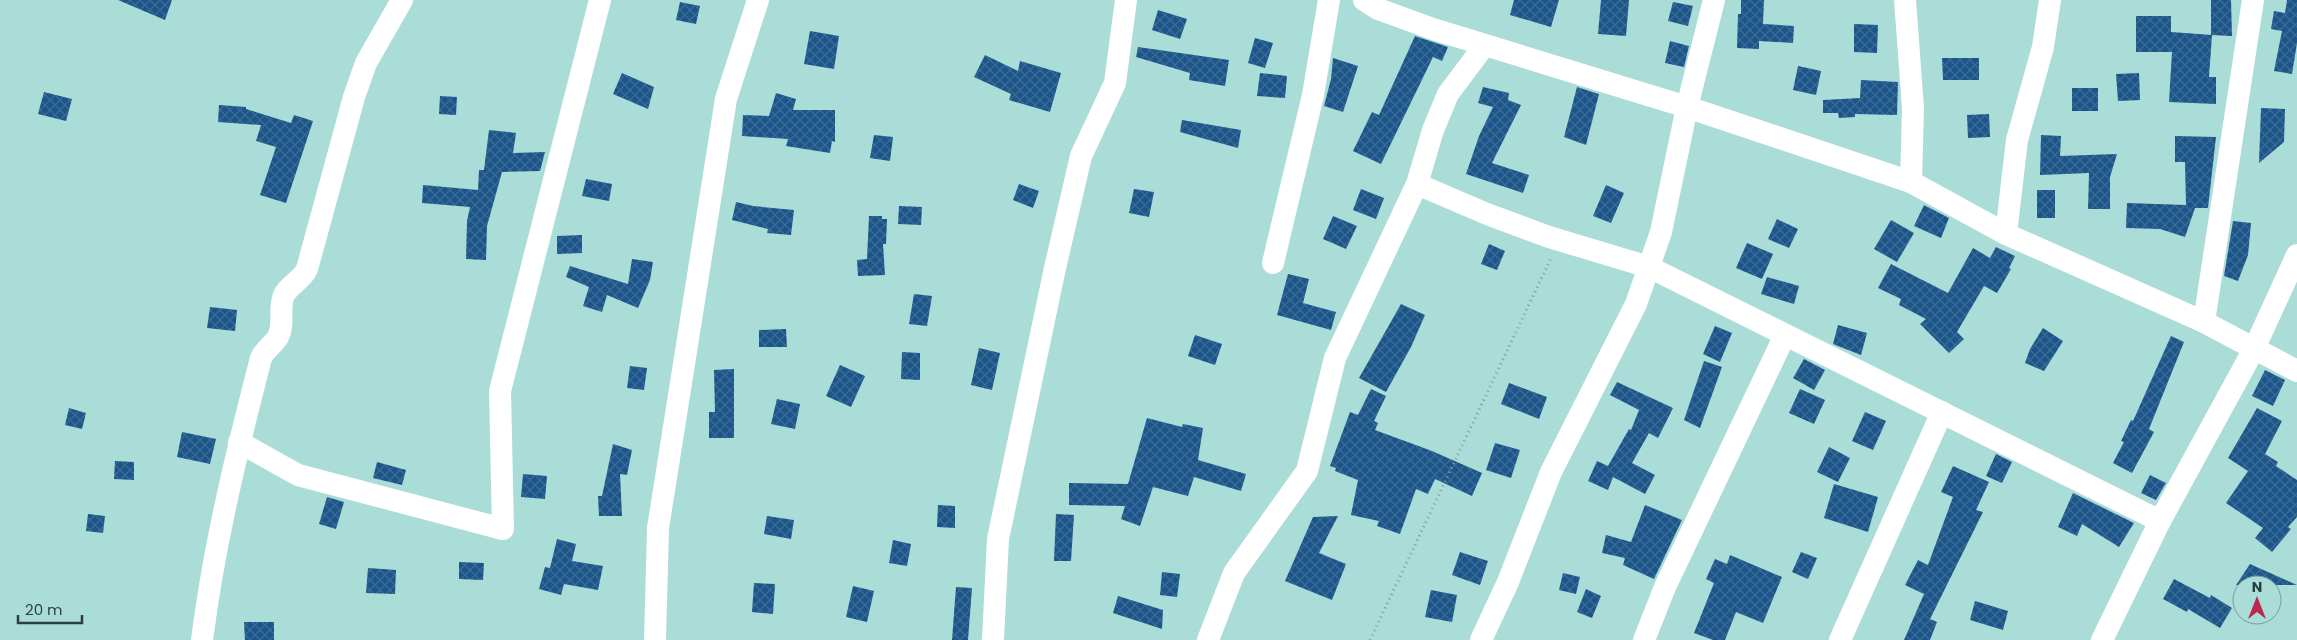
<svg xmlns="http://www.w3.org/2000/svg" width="2297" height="640" font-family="Poppins,sans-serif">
  <defs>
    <pattern id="building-cross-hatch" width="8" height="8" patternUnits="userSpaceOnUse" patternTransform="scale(1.25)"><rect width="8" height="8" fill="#1b5589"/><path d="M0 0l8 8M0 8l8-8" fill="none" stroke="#3c6c95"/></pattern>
  </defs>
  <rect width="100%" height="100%" fill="#aadcd8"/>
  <g fill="url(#building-cross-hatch)">
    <path d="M118 0H172L165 20Z"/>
    <path d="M1514 0H1559L1551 27 1510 15Z"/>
    <path d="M1601 0H1629L1626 36 1598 34Z"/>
    <path d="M1741 0H1764L1763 24 1794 26 1793 43 1759 41V49L1737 48 1738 14H1741Z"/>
    <path d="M2211 0H2231L2232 36 2211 35Z"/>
    <path d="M2287 0H2297V43L2292 74 2274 71 2282 31 2271 29 2274 11 2285 13Z"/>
    <path d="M680 2 700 6 696 24 676 20Z"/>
    <path d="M1673 2 1693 6 1688 26 1668 21Z"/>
    <path d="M1158 10 1187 19 1180 39 1152 30Z"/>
    <path d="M2136 16H2171V32L2212 35 2209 77H2216V104L2169 102 2172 52H2136Z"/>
    <path d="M1854 24 1878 25 1877 53 1854 52Z"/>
    <path d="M810 31 839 36 834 69 804 64Z"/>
    <path d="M1415 36 1448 47 1442 61 1433 57 1381 164 1353 151 1372 112 1379 115Z"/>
    <path d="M1255 38 1273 43 1265 68 1248 63Z"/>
    <path d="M1670 41 1689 46 1684 67 1665 63Z"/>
    <path d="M1138 47 1229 60 1225 86 1189 80 1190 73 1136 57Z"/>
    <path d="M985 55 1018 71 1020 61 1061 73 1050 112 1009 100 1011 94 974 77Z"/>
    <path d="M1333 58 1358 66 1343 112 1324 106 1331 79Z"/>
    <path d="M1942 58H1979V80H1943Z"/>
    <path d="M1798 66 1821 71 1816 95 1793 90Z"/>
    <path d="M622 73 654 87 648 109 613 94Z"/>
    <path d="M1260 73 1287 76 1285 98 1257 96Z"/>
    <path d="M2139 73 2140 100 2118 101 2116 74Z"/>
    <path d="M1861 80 1898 82 1897 115 1855 114V117L1839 118 1838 113H1823V100L1860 98Z"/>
    <path d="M1483 87 1509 93 1508 100 1521 105 1492 163 1529 175 1523 193 1466 174 1479 136 1493 107 1478 103Z"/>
    <path d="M1577 87 1599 94 1586 145 1564 137Z"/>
    <rect x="2072" y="88" width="26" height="23"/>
    <path d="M44 92 72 99 66 121 38 114Z"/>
    <path d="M776 93 796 99 793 110H835V142L832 141 830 153 786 146 788 139 742 136 743 115 769 116Z"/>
    <path d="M440 96 457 97 456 115 439 114Z"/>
    <path d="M219 105 246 107V109L291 123 294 115 313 121 286 203 260 195 276 147 256 141 261 125 218 122Z"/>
    <path d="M2261 108 2285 109 2284 142 2259 163Z"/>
    <path d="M1989 114 1990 137 1968 138 1967 115Z"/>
    <path d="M1182 120 1241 130 1238 148 1180 132Z"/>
    <path d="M489 130 516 133 513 153 545 152 540 171 502 172 487 226 486 260 466 259 467 221 470 207 422 203 423 185 478 190 479 170H484Z"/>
    <path d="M874 135 893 137 890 161 870 158Z"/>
    <path d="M2041 135 2061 136 2060 156 2117 154 2110 177V209H2088L2089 173 2040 175Z"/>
    <path d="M2175 136 2216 137 2208 208H2195L2185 237 2160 229 2126 228 2127 203 2186 205 2185 162H2175Z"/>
    <path d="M586 179 612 184 609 201 582 196Z"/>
    <path d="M1019 184 1039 191 1033 208 1013 200Z"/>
    <path d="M1606 185 1624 193 1611 223 1593 216Z"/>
    <path d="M1134 189 1154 192 1149 217 1129 213Z"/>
    <path d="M1361 189 1384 198 1376 219 1353 210Z"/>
    <rect x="2037" y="190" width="18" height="28"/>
    <path d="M736 202 753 206 794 210 791 235 767 233 768 229 732 220Z"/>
    <path d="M1924 205 1949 218 1941 238 1914 226Z"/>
    <path d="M899 206 922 207 921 225 898 224Z"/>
    <path d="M869 216H882V219H887L886 244H883L885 275 858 276 857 260 867 259Z"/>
    <path d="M1333 216 1357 226 1346 249 1323 239Z"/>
    <path d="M1777 219 1798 229 1789 248 1768 239Z"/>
    <path d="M1891 220 1914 233 1897 262 1874 249Z"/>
    <path d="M2233 221 2251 223 2248 255 2238 281 2224 276Z"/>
    <path d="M582 235V253L557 254V236Z"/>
    <path d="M1747 243 1773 254 1762 279 1736 268Z"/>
    <path d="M1489 244 1505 251 1497 270 1481 264Z"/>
    <path d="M1996 247 2015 256 2009 268 2011 269 1997 293 1984 286 1957 332 1964 339 1949 353 1920 324 1926 319 1899 305 1901 299 1878 288 1891 264 1948 293 1973 248 1990 258Z"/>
    <path d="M632 259 653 262 650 280 638 308 607 295 602 312 583 306 589 287 566 277 570 266 628 284Z"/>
    <path d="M1288 274 1309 279 1303 303 1336 312 1331 330 1277 315Z"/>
    <path d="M1767 277 1799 286 1794 304 1761 294Z"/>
    <path d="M914 294 932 296 927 326 909 324Z"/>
    <path d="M1401 304 1425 315 1411 347 1386 392 1359 378Z"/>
    <path d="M210 307 237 310 235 331 207 328Z"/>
    <path d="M1838 325 1867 333 1861 355 1833 344Z"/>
    <path d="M1715 326 1732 333 1720 362 1703 354Z"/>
    <path d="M2043 328 2063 341 2044 371 2025 363 2030 349Z"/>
    <path d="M786 329 787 347H759V330Z"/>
    <path d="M1195 335 1222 344 1215 365 1188 356Z"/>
    <path d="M2171 336 2184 342 2149 429 2154 432 2132 473 2113 463 2124 442 2121 441 2131 420 2133 421Z"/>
    <path d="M979 348 1000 353 992 390 971 385Z"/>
    <path d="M902 352 920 353V380L901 379Z"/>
    <path d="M1804 359 1825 370 1814 390 1793 378Z"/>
    <path d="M1704 361 1722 367 1700 428 1684 420Z"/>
    <path d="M840 365 865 376 851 407 826 396Z"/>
    <path d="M630 366 647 368 644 390 627 388Z"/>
    <path d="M734 369V438H709V412H715L714 370Z"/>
    <path d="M2265 370 2285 380 2273 406 2252 396Z"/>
    <path d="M1617 382 1673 408 1658 438 1649 433 1632 463 1655 475 1645 494 1613 477 1608 490 1588 481 1597 461 1608 466 1629 429 1631 430 1639 410 1610 395Z"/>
    <path d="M1509 383 1547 397 1539 419 1501 404Z"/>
    <path d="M1371 389 1386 396 1374 421 1378 423 1375 430 1432 451 1482 473 1472 496 1435 479 1428 494 1416 489 1400 534 1377 526 1379 521 1351 515 1358 480 1335 471 1336 468 1330 466 1350 412 1358 415Z"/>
    <path d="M1800 389 1825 400 1814 424 1789 413Z"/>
    <path d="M777 399 800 404 795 429 771 424Z"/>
    <path d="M69 408 86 413 82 429 65 425Z"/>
    <path d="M2257 408 2282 421 2265 454 2278 462 2276 466 2297 480V517L2288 527 2291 529 2272 552 2255 538 2263 528 2226 503 2248 471 2228 458Z"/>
    <path d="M1865 412 1886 421 1873 450 1852 441Z"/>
    <path d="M1147 418 1182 427 1183 424 1203 428 1198 460 1246 474 1241 491 1194 477 1188 496 1153 487 1140 526 1121 519 1125 506 1069 505V483L1128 484Z"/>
    <path d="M182 432 216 439 210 464 177 457Z"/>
    <path d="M1495 443 1520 450 1511 478 1486 470Z"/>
    <path d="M613 444 632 450 627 475 620 474 622 516H599L598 496H602Z"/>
    <path d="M1829 447 1850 458 1838 482 1817 472Z"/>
    <path d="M1996 454 2012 462 2002 483 1986 476Z"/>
    <path d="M115 461 134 462V480L114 479Z"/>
    <path d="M377 462 406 470 402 485 373 478Z"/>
    <path d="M1953 466 1989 482 1976 510 1983 512 1930 619 1937 622 1930 640H1904L1924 594 1905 585 1918 560 1928 565 1953 497 1941 492Z"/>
    <path d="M523 474 547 476 545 499 521 497Z"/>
    <path d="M2150 475 2166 483 2156 500 2141 493Z"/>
    <path d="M1834 484 1878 497 1868 532 1824 518Z"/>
    <path d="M2073 493 2134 523 2119 547 2082 524 2077 536 2058 527Z"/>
    <path d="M327 497 344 502 336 529 319 524Z"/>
    <path d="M938 505 955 506V528L937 527Z"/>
    <path d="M1645 505 1682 520 1654 579 1623 565 1625 558 1602 553 1606 535 1631 542Z"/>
    <path d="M88 514 105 516 103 533 86 531Z"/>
    <path d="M1056 514 1074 515 1071 561H1054Z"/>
    <path d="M767 516 794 520 791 539 764 534Z"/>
    <path d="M1338 516 1319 553 1346 564 1332 600 1285 581 1313 517Z"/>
    <path d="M557 539 576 544 572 561 603 566 598 590 564 584 561 595 539 589 545 567 550 568Z"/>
    <path d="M893 540 911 544 907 566 889 563Z"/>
    <path d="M1460 552 1488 561 1480 585 1452 575Z"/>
    <path d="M1801 552 1817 558 1808 579 1792 572Z"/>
    <path d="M1730 555 1782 577 1763 623 1736 612 1725 640H1713L1694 633 1714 583 1706 579 1715 559 1727 564Z"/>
    <path d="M459 562 484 563 483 580 459 579Z"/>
    <path d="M2250 564 2297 585H2236Z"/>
    <path d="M368 568 396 570 395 594 366 593Z"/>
    <path d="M1162 572 1180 574 1177 597 1160 595Z"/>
    <path d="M1563 573 1580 577 1576 594 1559 590Z"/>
    <path d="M2174 579 2210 598 2211 595 2232 608 2220 628 2188 609 2187 612 2163 599Z"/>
    <path d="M754 583 775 584 773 614 752 612Z"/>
    <path d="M853 586 874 591 867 622 846 617Z"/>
    <path d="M956 587 972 588 968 640H952Z"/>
    <path d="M1586 589 1601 596 1592 618 1577 612Z"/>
    <path d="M1431 590 1457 595 1452 622 1425 617Z"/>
    <path d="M1118 596 1163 610 1162 629 1113 613Z"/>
    <path d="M1975 601 2008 611 2003 630 1970 620Z"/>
    <path d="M244 622H274V640H245Z"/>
  </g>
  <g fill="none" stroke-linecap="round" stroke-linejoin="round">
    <path stroke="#7aa19e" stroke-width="3" stroke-dasharray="1 4" stroke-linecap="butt" d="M1370 640 1551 258"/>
    <g stroke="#fff" stroke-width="22">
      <path d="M1364 0 1378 9 1433 29 1687 107 1911 182 2006 234 2204 322 2297 371"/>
      <path d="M1905 0 1913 108 1911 182"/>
      <path d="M1417 184 1487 214 1549 237 1649 267 2160 521"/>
      <path d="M2006 234 2017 140 2043 47 2050 0"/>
      <path d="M1273 263 1313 95 1329 0"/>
      <path d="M2204 322 2253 0"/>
      <path d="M239 442 298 475 503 529 500 391 600 0"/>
      <path d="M202 640C214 545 237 451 261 358 265 349 273 345 278 337 285 324 278 308 284 295 289 285 302 280 307 269L354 97 366 63 402 0"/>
      <path d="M655 640 658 528 726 99 758 0"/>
      <path d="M993 640 998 539 1055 268 1081 156 1115 83 1126 0"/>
      <path d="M1208 640 1234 573 1307 471 1335 358 1417 184 1433 130 1448 94 1484 46"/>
      <path d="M1481 640 1508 582 1551 472 1636 304 1661 232 1687 107 1714 0"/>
      <path d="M1644 640 1665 587 1785 335"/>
      <path d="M1840 640 1942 412"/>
      <path d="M2102 640 2160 521 2254 349 2297 255"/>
    </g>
  </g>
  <g transform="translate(2257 600)"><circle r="24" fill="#aadcd8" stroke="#779e9a"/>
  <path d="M0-4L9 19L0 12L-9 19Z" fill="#b82852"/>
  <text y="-8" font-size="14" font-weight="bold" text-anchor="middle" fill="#2b403e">N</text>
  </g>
  <path d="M18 615v8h64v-8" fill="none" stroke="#2b403e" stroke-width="2.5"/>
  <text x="25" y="615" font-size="15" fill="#2b403e" stroke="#aadcd8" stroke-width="4" paint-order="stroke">20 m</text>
</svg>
